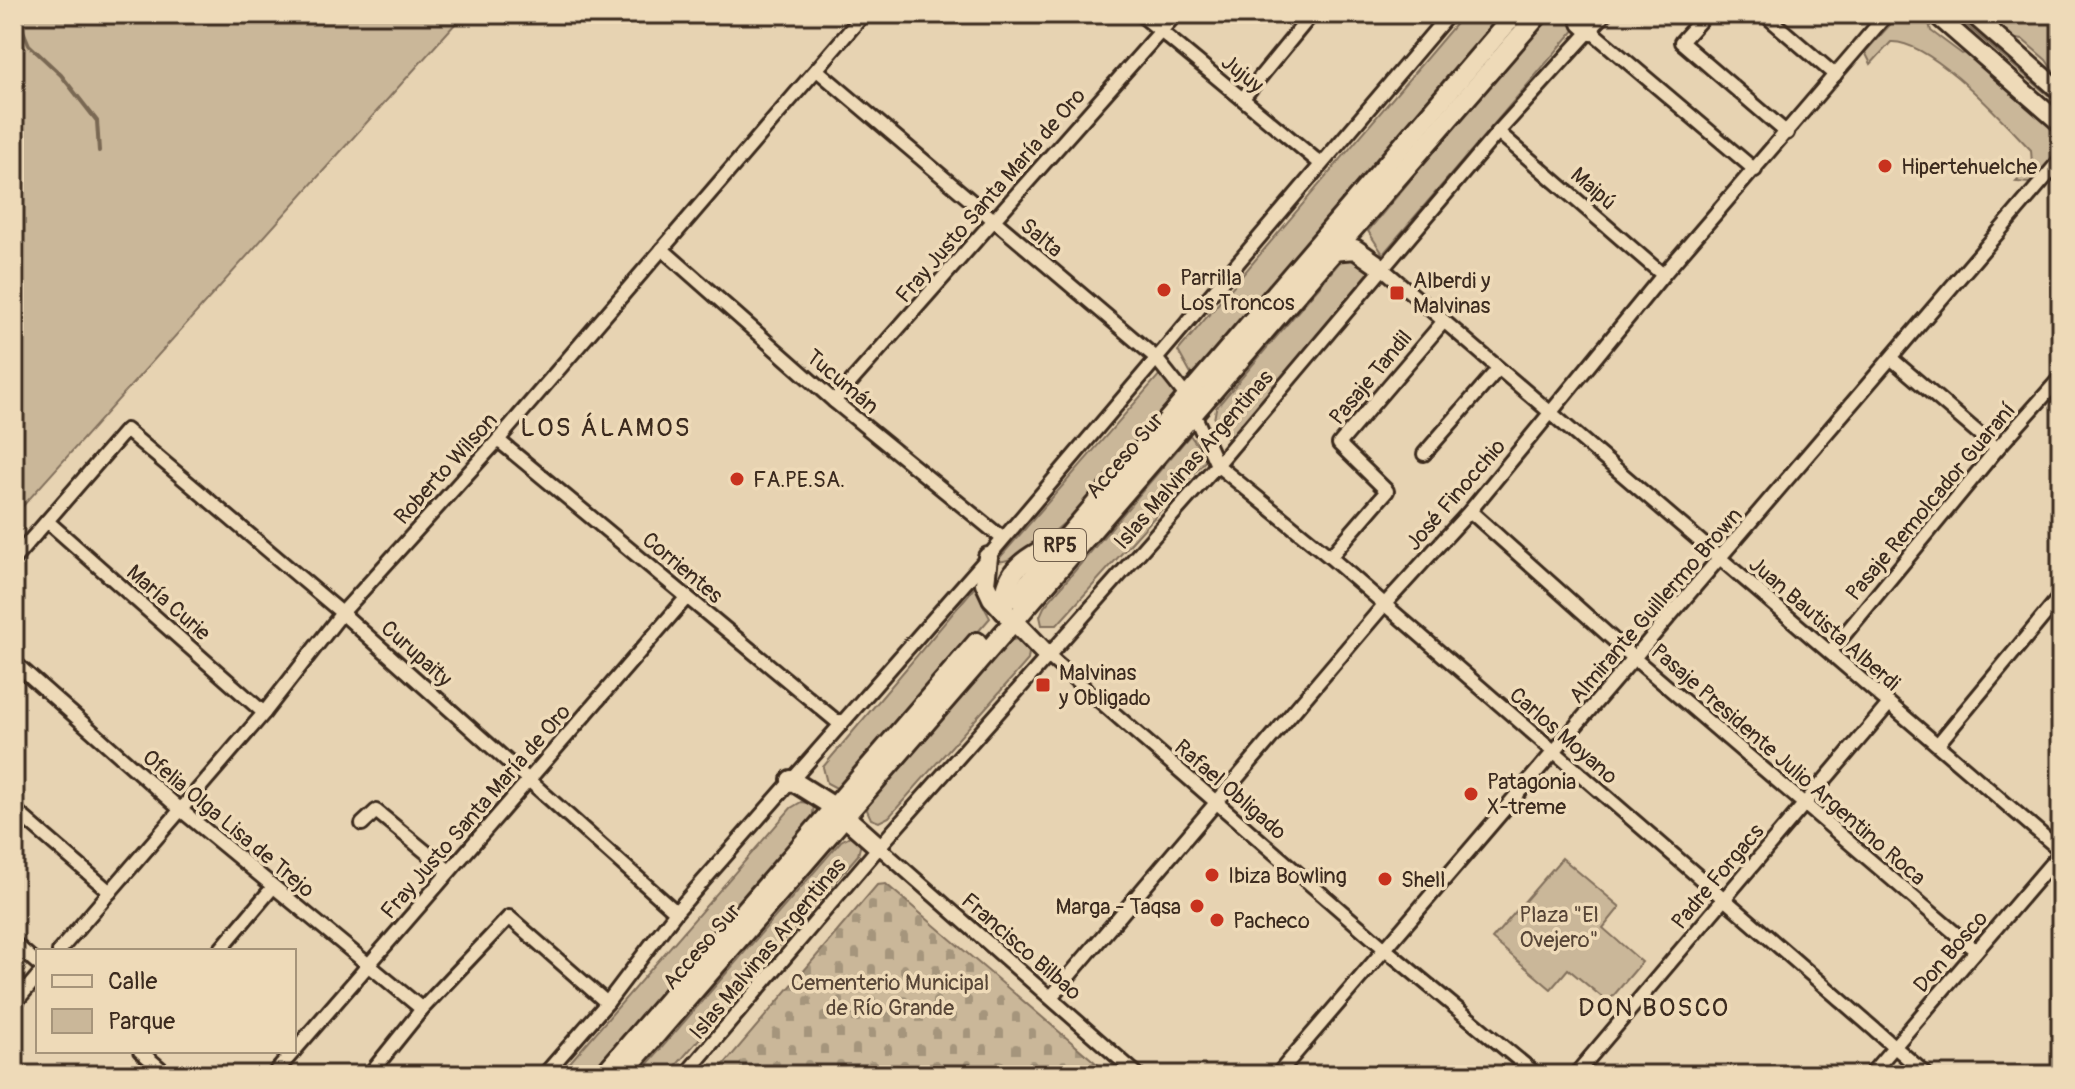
<svg xmlns="http://www.w3.org/2000/svg" width="2075" height="1089" font-family="Pangolin,sans-serif">
  <defs>
    <pattern id="cemetery-stones" width="16" height="16" patternUnits="userSpaceOnUse" patternTransform="scale(2)"><rect width="16" height="16" fill="#cab799"/><path d="M2 7V4a2 2 0 0 1 4 0v3zM10 15v-3a2 2 0 0 1 4 0v3z" fill="#a5957c"/></pattern>
  </defs>
  <rect width="100%" height="100%" fill="#e7d3b2"/>
  <filter id="ink" filterUnits="userSpaceOnUse"><feTurbulence type="fractalNoise" baseFrequency=".0125" numOctaves="2"/><feDisplacementMap in="SourceGraphic" scale="16" xChannelSelector="R" yChannelSelector="G"/><feConvolveMatrix kernelMatrix="1 2 1 2 8 2 1 2 1" color-interpolation-filters="sRGB"/></filter>
  <g filter="url(#ink)">
    <path fill="url(#cemetery-stones)" stroke="#82705c" stroke-width="2" d="M886 884 1110 1075H715L877 885Z"/>
    <g fill="#cab799" stroke="#82705c" stroke-width="2">
      <path d="M14 14H464L14 516Z"/>
      <path d="M1464 14H1507L1193 378 1178 351Z"/>
      <path d="M1548 14H1572L1576 28 1383 254 1368 231Z"/>
      <path d="M1900 14H1923L1928 19 1931 31 1962 54 1968 52 2061 134V149L2030 183 2016 182 2032 164 2031 150C2003 121 1931 40 1891 42L1871 64 1865 52Z"/>
      <path d="M1953 14H1961L2061 100V106Z"/>
      <path d="M1984 14 2061 15V82L2046 60 2023 40 2010 38Z"/>
      <path d="M1344 257 1363 262 1370 271 1229 441 1214 420 1216 408Z"/>
      <path d="M1160 374 1177 398C1141 438 1048 562 996 562Z"/>
      <path d="M1190 435 1207 459 1057 625H1042L1040 616 1044 607Z"/>
      <path d="M979 582 982 603 990 618 840 790 827 783 823 767Z"/>
      <path d="M1017 639 1029 652 1028 660 889 817 879 822 871 819 867 810 870 799 1008 641Z"/>
      <path d="M801 802 814 804 812 822 595 1075H559L791 808Z"/>
      <path d="M850 836 861 843 858 855 668 1075H638L841 841Z"/>
      <path d="M1562 858 1620 907 1603 928 1642 962 1608 1002 1568 969 1551 989 1492 939Z"/>
    </g>
    <g fill="none" stroke-linecap="round" stroke-linejoin="round">
      <path stroke="#796753" stroke-width="4" d="M16 14 29 45 61 75 97 121 99 151"/>
      <g stroke="#3b2a1e" stroke-width="18">
        <g id="street">
          <path d="M1140 14 1321 164"/>
          <path d="M1706 14 1681 42 1787 133"/>
          <path d="M1764 14 1835 75"/>
          <path d="M1591 31 1755 170"/>
          <path d="M817 70 1155 357 1186 396 1217 465 1330 557 1927 1075"/>
          <path d="M1243 98 1308 19"/>
          <path d="M1498 132 1663 275"/>
          <path d="M662 249 834 401 1002 538"/>
          <path d="M1382 268 2061 851"/>
          <path d="M1893 360 1997 449"/>
          <path d="M834 401 1176 14"/>
          <path d="M498 440 841 725"/>
          <path d="M1424 454 1498 369"/>
          <path d="M1470 511 1635 659 1976 951"/>
          <path d="M47 521 264 713"/>
          <path d="M1330 557 1387 491 1339 444 1444 321"/>
          <path d="M14 559 126 430 342 613 676 912"/>
          <path d="M1830 652 1997 449 2061 377"/>
          <path d="M1048 656 1385 949 1537 1075"/>
          <path d="M14 662 181 810 422 1009"/>
          <path d="M1938 744 2061 595"/>
          <path d="M14 809 110 892"/>
          <path d="M362 824 376 811 449 871"/>
          <path d="M879 847 1138 1075"/>
          <path d="M14 943 38 964"/>
          <path d="M59 951 264 713 342 613 498 440 864 14"/>
          <path d="M219 951 273 887"/>
          <path d="M1051 997 1384 605 1470 511 1663 275 1887 14"/>
          <path d="M14 1004 38 976"/>
          <path d="M140 1051 168 1075"/>
          <path d="M294 1051 687 597"/>
          <path d="M273 1075 294 1051"/>
          <path d="M369 1075 422 1009 509 917 607 1003"/>
          <path d="M544 1075 607 1003 676 912 988 557 1449 14"/>
          <path d="M685 1075 879 847 1217 465 1498 132 1605 14"/>
          <path d="M1277 1075 2061 159"/>
          <path d="M1575 1075 1889 704"/>
          <path d="M1870 1075 2061 852"/>
        </g>
      </g>
      <g stroke="#3b2a1e" stroke-width="22">
        <g id="secondary">
          <path d="M1935 14 2061 124"/>
          <path d="M1972 14 2061 92"/>
        </g>
      </g>
      <g stroke="#3b2a1e" stroke-width="24">
        <g id="primary">
          <path d="M1580 14 1582 23 1591 31"/>
          <path d="M1332 251 1355 249 1382 268"/>
          <path d="M988 557 985 583 992 598 1048 656"/>
          <path d="M1015 598 1515 14"/>
          <path d="M1004 611C1003 571 1021 561 1055 543"/>
          <path d="M791 780 834 807 879 847"/>
          <path d="M603 1075 977 642"/>
          <path d="M621 1075 1539 14"/>
        </g>
      </g>
      <use href="#street" stroke="#eedab8" stroke-width="12"/>
      <use href="#secondary" stroke="#eedab8" stroke-width="16"/>
      <use href="#primary" stroke="#eedab8" stroke-width="18"/>
    </g>
  </g>
  <g fill="#c8321e" stroke="#eedab8" stroke-width="3">
    <circle cx="1885" cy="166" r="8"/>
    <circle cx="1164" cy="290" r="8"/>
    <rect x="1389" y="285" width="16" height="16" rx="4"/>
    <circle cx="737" cy="479" r="8"/>
    <rect x="1035" y="677" width="16" height="16" rx="4"/>
    <circle cx="1471" cy="794" r="8"/>
    <circle cx="1212" cy="875" r="8"/>
    <circle cx="1385" cy="879" r="8"/>
    <circle cx="1197" cy="906" r="8"/>
    <circle cx="1217" cy="920" r="8"/>
  </g>
  <g text-anchor="middle" stroke-width="7" stroke-linejoin="round" paint-order="stroke">
    <rect fill="#eedab8" stroke="#715f4c" stroke-width="2" x="1034" y="529" width="52" height="32" rx="6"/>
    <g font-size="20" font-weight="bold" fill="#3b2a1e">
      <text x="1060" y="552">RP5</text>
    </g>
    <g font-size="22" fill="#3b2a1e" stroke="#eedab8">
      <text transform="translate(1243 73) rotate(39)" y="8">Jujuy</text>
      <text transform="translate(1594 188) rotate(41)" y="8">Maipú</text>
      <text transform="translate(990 195) rotate(-49)" y="8">Fray Justo Santa María de Oro</text>
      <text transform="translate(1042 237) rotate(40)" y="8">Salta</text>
      <text transform="translate(1370 377) rotate(-50)" y="8">Pasaje Tandil</text>
      <text transform="translate(843 381) rotate(40)" y="8">Tucumán</text>
      <text transform="translate(1124 455) rotate(-49)" y="8">Acceso Sur</text>
      <text transform="translate(1193 459) rotate(-49)" y="8">Islas Malvinas Argentinas</text>
      <text transform="translate(445 468) rotate(-48)" y="8">Roberto Wilson</text>
      <text transform="translate(1455 494) rotate(-49)" y="8">José Finocchio</text>
      <text transform="translate(1930 501) rotate(-50)" y="8">Pasaje Remolcador Guaraní</text>
      <text transform="translate(683 567) rotate(40)" y="8">Corrientes</text>
      <text transform="translate(169 602) rotate(41)" y="8">María Curie</text>
      <text transform="translate(1655 605) rotate(-49)" y="8">Almirante Guillermo Brown</text>
      <text transform="translate(1825 623) rotate(41)" y="8">Juan Bautista Alberdi</text>
      <text transform="translate(417 653) rotate(42)" y="8">Curupaity</text>
      <text transform="translate(1564 735) rotate(41)" y="8">Carlos Moyano</text>
      <text transform="translate(1789 764) rotate(41)" y="8">Pasaje Presidente Julio Argentino Roca</text>
      <text transform="translate(1231 789) rotate(41)" y="8">Rafael Obligado</text>
      <text transform="translate(475 811) rotate(-49)" y="8">Fray Justo Santa María de Oro</text>
      <text transform="translate(229 823) rotate(40)" y="8">Ofelia Olga Lisa de Trejo</text>
      <text transform="translate(1717 876) rotate(-50)" y="8">Padre Forgacs</text>
      <text transform="translate(701 946) rotate(-49)" y="8">Acceso Sur</text>
      <text transform="translate(1022 946) rotate(41)" y="8">Francisco Bilbao</text>
      <text transform="translate(767 948) rotate(-50)" y="8">Islas Malvinas Argentinas</text>
      <text transform="translate(1950 951) rotate(-49)" y="8">Don Bosco</text>
    </g>
    <g font-size="22" fill="#3b2a1e" stroke="#eedab8" text-anchor="start">
      <text x="1901" y="174">Hipertehuelche</text>
      <text x="1180" y="285">Parrilla<tspan x="1180" dy="25">Los Troncos</tspan></text>
      <text x="1413" y="288">Alberdi y<tspan x="1413" dy="25">Malvinas</tspan></text>
      <text x="753" y="487">FA.PE.SA.</text>
      <text x="1059" y="680">Malvinas<tspan x="1059" dy="25">y Obligado</tspan></text>
      <text x="1487" y="789">Patagonia<tspan x="1487" dy="25">X-treme</tspan></text>
      <text x="1228" y="883">Ibiza Bowling</text>
      <text x="1401" y="887">Shell</text>
      <text x="1181" y="914" text-anchor="end">Marga - Taqsa</text>
      <text x="1233" y="928">Pacheco</text>
    </g>
    <g font-size="22" fill="#584637" stroke="#eedab8">
      <text x="1559" y="922">Plaza "El<tspan x="1559" dy="25">Ovejero"</tspan></text>
      <text x="890" y="990">Cementerio Municipal<tspan x="890" dy="25">de Río Grande</tspan></text>
    </g>
    <g font-size="26" letter-spacing="2" fill="#3b2a1e" stroke="#eedab8">
      <text x="606" y="436">LOS ÁLAMOS</text>
      <text x="1654" y="1016">DON BOSCO</text>
    </g>
  </g>
  <rect width="2075" height="1089" fill="none" stroke="#eedab8" stroke-width="48"/>
  <rect x="24" y="24" width="2027" height="1041" fill="none" stroke="#3b2a1e" stroke-width="3" filter="url(#ink)"/>
  <rect x="36" y="949" width="260" height="104" fill="#eedab8" stroke="#a6947a" stroke-width="2"/>
  <rect x="52" y="975" width="40" height="12" fill="#eedab8" stroke="#a6947a" stroke-width="2"/>
  <text x="108" y="989" font-size="24" fill="#3b2a1e">Calle</text>
  <rect x="52" y="1009" width="40" height="24" fill="#cab799" stroke="#a6947a" stroke-width="2"/>
  <text x="108" y="1029" font-size="24" fill="#3b2a1e">Parque</text>
</svg>
